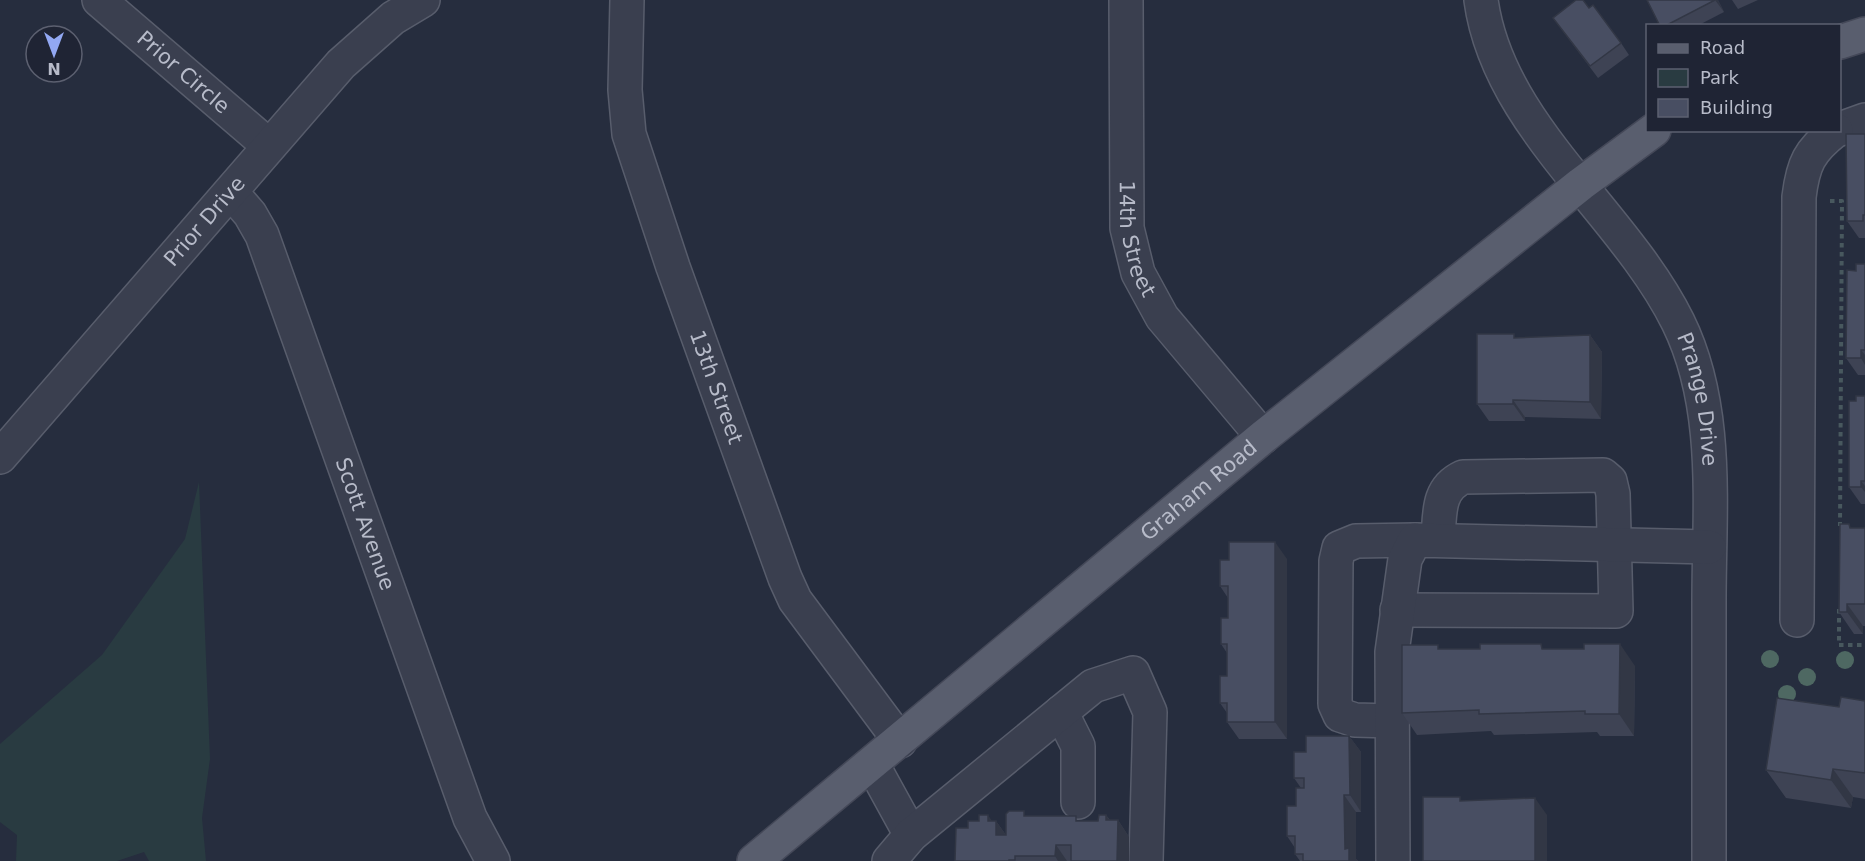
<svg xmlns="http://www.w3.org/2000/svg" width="1865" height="861" font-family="'DejaVu Sans',sans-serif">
  <rect width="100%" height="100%" fill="#262d3e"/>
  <path fill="#293b41" d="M199 482 210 759 202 818 206 861H149L144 852 117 861H16L17 835 0 822V744L102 655 185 539Z"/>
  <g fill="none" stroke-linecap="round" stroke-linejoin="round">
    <g stroke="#585d6c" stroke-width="36">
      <g id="minor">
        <path id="s1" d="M99 0 268 145"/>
        <path id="s2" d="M627 0 625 90 629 134 673 267 785 578 795 600 900 741"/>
        <path id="s3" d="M1126 0 1127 228 1138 273 1162 317 1263 437"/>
        <path id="s4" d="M1481 0C1498 126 1623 211 1678 322 1720 407 1709 508 1709 601 1709 687 1709 774 1709 861"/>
        <path d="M1840 129 1865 120"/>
        <path id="s5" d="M231 192 250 214 262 235 470 818 493 861"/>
        <path id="s6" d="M0 457 341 64 393 18 423 0"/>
        <path d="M1397 610 1616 611 1613 494 1610 481 1603 475 1463 477C1437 489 1440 513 1438 539"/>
        <path d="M1797 620 1799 197C1803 164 1809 151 1836 130"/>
        <path d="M1061 712 1078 746V802"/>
        <path d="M1392 721 1355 720 1340 715 1335 704 1336 561 1339 548 1356 541 1415 540"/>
        <path d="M872 764 911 835"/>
        <path d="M889 861 911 835 1093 686 1133 673 1150 712 1146 861"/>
        <path d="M1393 861 1392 652 1405 559 1415 540 1709 547"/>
      </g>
    </g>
    <g stroke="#444858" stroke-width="36">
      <g id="major">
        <path d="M1840 42 1865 34"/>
        <path id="s7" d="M754 861 1263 437 1581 184 1654 130"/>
      </g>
    </g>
    <g stroke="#48585e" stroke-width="4" stroke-dasharray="4.5 4.5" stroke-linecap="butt">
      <path d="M1830 201H1842L1840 526"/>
      <path d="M1839 609V645H1865"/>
    </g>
    <use href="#minor" stroke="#3a3f4f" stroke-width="33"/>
    <use href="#major" stroke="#595e6e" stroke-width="33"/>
  </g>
  <g fill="#4e6862">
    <circle cx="1770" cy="659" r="9"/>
    <circle cx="1845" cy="660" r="9"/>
    <circle cx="1807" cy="677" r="9"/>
    <circle cx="1787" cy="694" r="9"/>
  </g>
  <g fill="#3e4354">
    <path d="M1647 0H1718L1724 12 1697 26H1660Z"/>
    <path d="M1732 0H1758L1738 9Z"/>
    <path d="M1589 8 1621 43 1629 55 1598 78 1553 18Z"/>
    <path d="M1865 134V238H1859L1847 221Z"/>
    <path d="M1865 264V375H1858L1846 358 1856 271Z"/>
    <path d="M1590 335 1602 352 1601 419 1525 417V421H1489L1477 404 1516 338Z"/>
    <path d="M1865 396V504H1861L1849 487Z"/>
    <path d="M1852 528H1865V626H1863V634H1854L1839 612Z"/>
    <path d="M1287 559V739H1239L1227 722V713L1220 703 1227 676V653L1221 644 1228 618V598L1220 586Z"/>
    <path d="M1441 649H1544L1635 666 1634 736H1600L1597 732 1494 735 1491 731 1417 735 1402 713Z"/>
    <path d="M1865 701V799L1853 797 1851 808 1786 798 1766 770 1839 707Z"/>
    <path d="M1349 736 1361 752V812H1356V859L1358 861H1300L1295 854V848L1287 836 1301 788 1294 778 1306 752Z"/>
    <path d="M1106 815 1110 820H1118L1129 837V861H955L968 828 993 821H996L1006 835 1027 816 1080 821H1098Z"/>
  </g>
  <g fill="#323745">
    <path d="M1715 0H1718L1724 12Z"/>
    <path d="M1590 335 1602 352 1601 419 1590 402Z"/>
    <path d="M1861 350 1865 355V365L1861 358Z"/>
    <path d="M1513 400 1525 417V421L1513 404Z"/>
    <path d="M1861 481 1865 486V492L1861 487Z"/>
    <path d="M1275 542 1287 559V739L1275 722Z"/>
    <path d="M1847 604 1863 626V634L1847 612Z"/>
    <path d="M1620 644 1635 666 1634 736 1619 714Z"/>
    <path d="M1349 736 1361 752V812L1350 795Z"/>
    <path d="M1833 769 1853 797 1851 808 1831 780Z"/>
    <path d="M1344 795 1356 812V859L1358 861H1349L1345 849Z"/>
    <path d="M1535 798 1547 815V861H1535Z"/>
    <path d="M988 815 996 827V821L1008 838 996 835 988 821Z"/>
    <path d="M1106 815 1117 831 1118 820 1129 837V861H1117L1106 820Z"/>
    <path d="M1056 845 1067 861H1058L1055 856Z"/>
  </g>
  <g fill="#484e62" stroke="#323745" stroke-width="1.5">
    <path d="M1576 0H1583L1589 8 1593 5 1621 43 1590 66 1553 18Z"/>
    <path d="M1647 0H1715L1665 26H1660Z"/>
    <path d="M1846 134H1865V215H1863V221H1847Z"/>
    <path d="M1856 264H1865V350H1861V358H1846L1847 270 1856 271Z"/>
    <path d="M1477 334H1514V338L1590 335V402L1513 400V404H1477Z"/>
    <path d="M1856 396H1865V481H1861V487H1849V401H1856Z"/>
    <path d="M1840 524H1849L1850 528H1865V604H1847V612H1839Z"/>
    <path d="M1229 542H1275V722H1227V703H1220V676H1227V644H1221V618H1228V586H1220V560H1229Z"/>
    <path d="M1480 644H1541L1542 649H1584V644H1620L1619 714H1585V711L1479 714V710L1402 713V645H1438V649H1480Z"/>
    <path d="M1841 697 1865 701V773L1833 769 1831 780 1766 770 1777 698 1839 707Z"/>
    <path d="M1306 736H1349L1350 795H1344L1345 849 1349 848V861H1303V854H1295V836H1287V806H1296V788H1304V778H1294V752H1306Z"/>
    <path d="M1423 797H1460V801L1535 798V861H1423Z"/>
    <path d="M1009 811H1024V816H1076V821H1098L1099 815H1106V820H1118L1117 861H1071V845H1056L1055 856H1015V860H1009V861H955L956 828H968V821H979V815H988V821H996V835H1006V814Z"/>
  </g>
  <g text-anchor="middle" stroke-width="4.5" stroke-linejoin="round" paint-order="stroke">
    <g font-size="21" fill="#b7bbc9" stroke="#1f2434">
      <text dy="7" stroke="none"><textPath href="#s1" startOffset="111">Prior Circle</textPath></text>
      <text dy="7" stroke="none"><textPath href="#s6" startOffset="312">Prior Drive</textPath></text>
      <text dy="7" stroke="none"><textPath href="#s3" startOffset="240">14th Street</textPath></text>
      <text dy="7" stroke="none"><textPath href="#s2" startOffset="402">13th Street</textPath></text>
      <text dy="7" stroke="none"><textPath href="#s4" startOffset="462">Prange Drive</textPath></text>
      <text dy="7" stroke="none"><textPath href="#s7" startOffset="579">Graham Road</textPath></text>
      <text dy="7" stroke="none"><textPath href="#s5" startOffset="360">Scott Avenue</textPath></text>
    </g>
  </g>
  <rect x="1646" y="24" width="195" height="108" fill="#1f2434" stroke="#5c6070" stroke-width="1.5"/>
  <rect x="1658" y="44" width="30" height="9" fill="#595e6e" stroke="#5c6070" stroke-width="1.5"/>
  <text x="1700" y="54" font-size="18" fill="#b7bbc9">Road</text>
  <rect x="1658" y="69" width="30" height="18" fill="#293b41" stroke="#5c6070" stroke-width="1.5"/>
  <text x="1700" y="84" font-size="18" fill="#b7bbc9">Park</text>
  <rect x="1658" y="99" width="30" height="18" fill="#484e62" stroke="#5c6070" stroke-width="1.5"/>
  <text x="1700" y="114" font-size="18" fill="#b7bbc9">Building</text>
  <g transform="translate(54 54) rotate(180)"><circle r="28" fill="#1f2434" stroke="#5c6070" stroke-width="1.5"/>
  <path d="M0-4.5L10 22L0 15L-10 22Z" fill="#92a8f3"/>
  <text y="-9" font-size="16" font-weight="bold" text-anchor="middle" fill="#b7bbc9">N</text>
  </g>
</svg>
